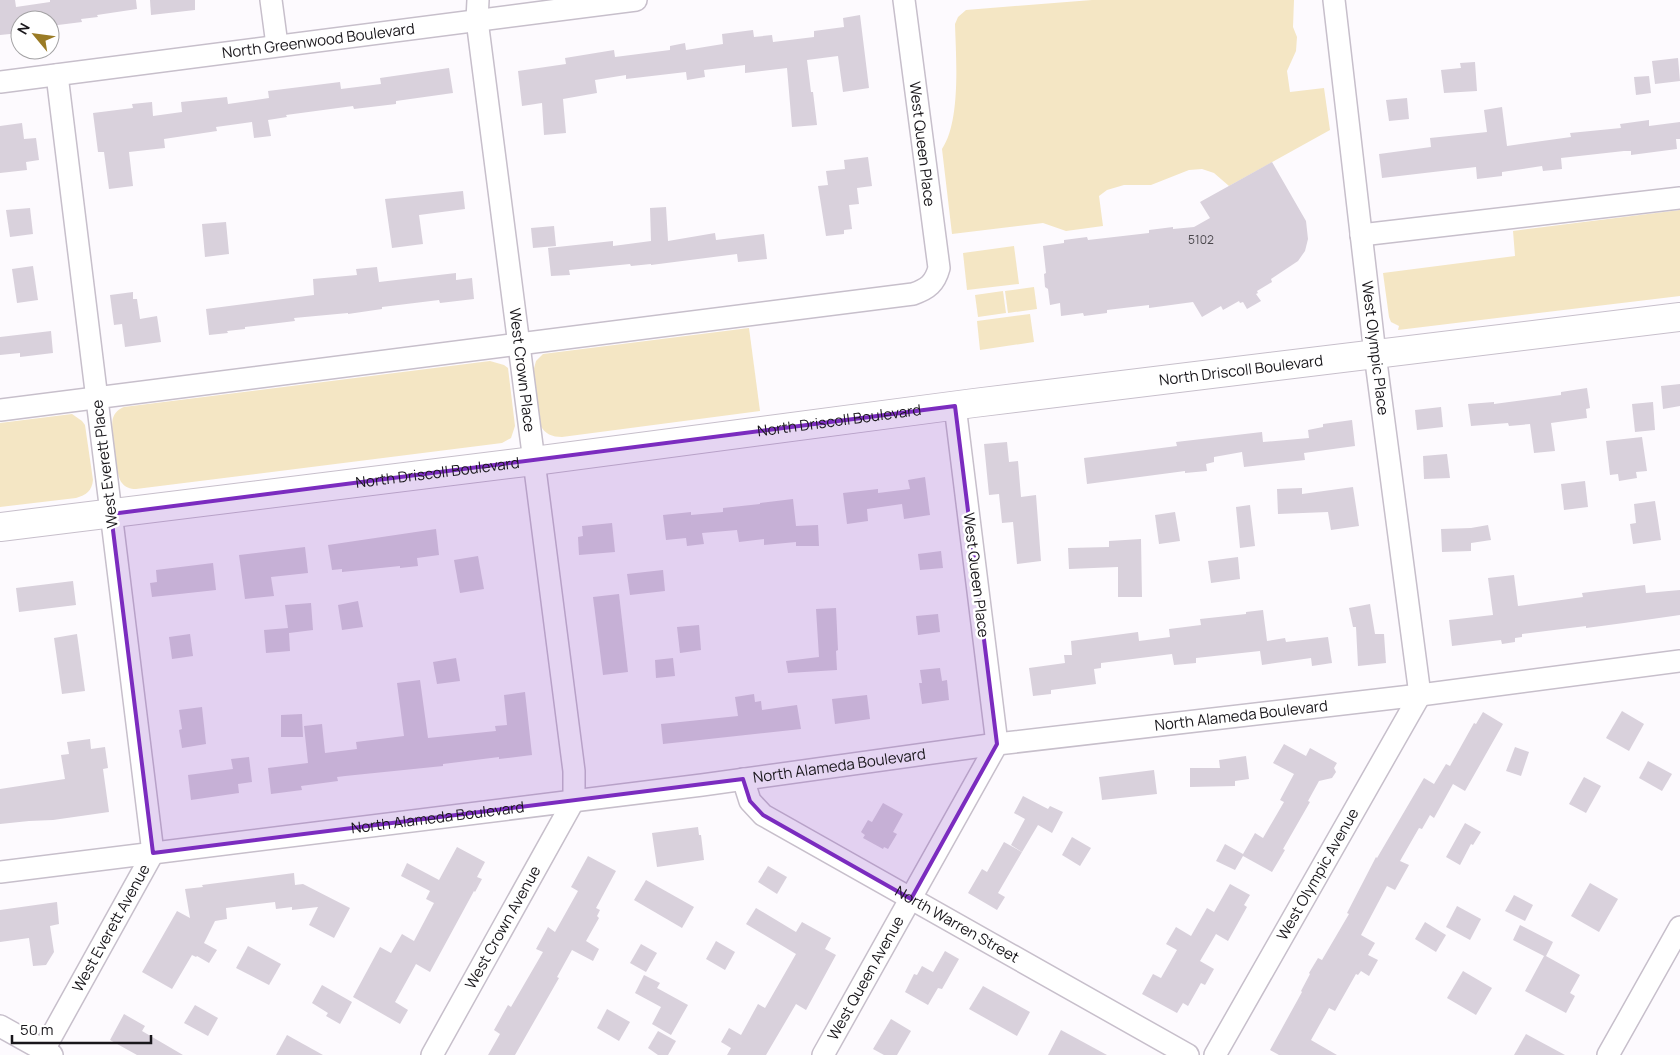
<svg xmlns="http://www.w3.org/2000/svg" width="1680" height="1055" font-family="Manrope,sans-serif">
  <rect width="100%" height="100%" fill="#fdfafe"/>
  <g fill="#f4e6c4">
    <path d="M1092 0H1294L1293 27 1297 37 1296 51 1287 71 1290 92 1324 88 1330 130 1229 186 1214 173 1202 169 1189 170 1151 185H1124L1107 190 1099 196 1103 226 1066 231 1043 223 952 234 942 149C961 121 956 58 955 24L958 17 966 10Z"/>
    <path d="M1680 210V296L1398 330 1399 326 1391 322 1389 317 1383 273 1515 256 1513 231Z"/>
    <path d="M1014 246 1019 284 967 290 963 253Z"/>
    <path d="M1034 287 1037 309 1008 313 1005 291Z"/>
    <path d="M1003 291 1006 313 978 317 975 295Z"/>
    <path d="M1030 314 1034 342 980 350 977 321Z"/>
    <path d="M749 328 760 411 562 437C552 437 545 434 540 425L533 372 536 361 543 354Z"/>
    <path d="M490 361 504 365 508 368 515 426 511 438 502 443 136 489C130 489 125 487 122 483 116 477 110 426 113 418 115 412 119 409 124 407Z"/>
    <path d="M72 414 82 421 85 425 93 480C92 491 86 495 76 498L0 507V423Z"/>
  </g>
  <g fill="#d9d1dc">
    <path d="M0 0H15L16 7 50 2V0H136L137 9 97 15 98 17 81 19 82 22 50 26V20H20V33L0 35Z"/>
    <path d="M150 0H195V10L151 15Z"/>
    <path d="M860 15 869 88 843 92 838 56 807 60 811 92H813L817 125 792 127 787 68 745 73V65L704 70 705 77 687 80 686 72 626 79V75L595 80 597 93 563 99 566 133 544 135 542 103 522 106 518 71 566 64 565 58 614 50 615 57 670 50V46L685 43 686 50 723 44 722 34 753 30 754 37 772 35 773 42 814 37V31L844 27 843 18Z"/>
    <path d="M1678 58 1680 81 1655 84 1652 61Z"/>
    <path d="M1475 62 1477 91 1444 93 1441 70 1461 68 1460 63Z"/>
    <path d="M449 68 453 93 396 101V104L354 109 353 106 286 115 287 117 268 120 271 136 254 138 252 122 216 127 217 131 164 139 165 148 129 152 133 186 109 189 104 152H98L93 113 133 108 132 104 152 102 153 116 182 112 181 102 227 97 228 104 269 98 268 91 340 82 341 89 381 84 380 78Z"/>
    <path d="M1649 76 1651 93 1636 95 1634 77Z"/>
    <path d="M1407 98 1409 119 1389 121 1386 100Z"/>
    <path d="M1502 107 1507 146 1571 137 1570 133 1621 128 1620 124 1649 120V126L1680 122V139H1676L1677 149 1631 155V151H1624L1561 158 1562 169 1543 171 1542 166 1502 172V176L1477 179 1476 167 1382 178 1379 154 1431 147 1430 138 1487 132 1484 110Z"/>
    <path d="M22 123 24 139 36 138 39 160 26 162 27 170 0 173V126Z"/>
    <path d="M868 157 872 186 857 188 859 204 849 205 852 229 844 230V234L826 236 818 186 828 185 826 171 845 169 844 160Z"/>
    <path d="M1272 162 1306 221 1308 239 1305 251 1298 261 1271 279 1272 282 1257 291 1258 293 1256 294 1261 301 1247 309 1243 302 1240 303 1239 301 1223 310 1221 306 1202 317 1193 302 1149 308V305L1107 310V313L1084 316 1083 313 1061 316 1060 303 1050 305 1048 289 1045 287 1044 274 1046 273 1043 246 1064 243V240L1087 237 1088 240 1149 233V230L1173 227V229L1194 227 1210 218 1200 202Z"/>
    <path d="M463 191 465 209 419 215 423 244 392 248 385 199Z"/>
    <path d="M666 207 668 241 715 233 716 240 764 234 767 259 738 262 737 254 651 265V264L631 266 630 264 569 270 570 275 551 276 548 248 613 241V246L651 241 650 208Z"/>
    <path d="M30 208 33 234 10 237 6 210Z"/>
    <path d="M226 222 229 254 205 257 202 224Z"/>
    <path d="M554 226 556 246 533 248 531 228Z"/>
    <path d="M33 266 38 300 17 303 12 269Z"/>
    <path d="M377 267 379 282 456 273V280L472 278 474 299 440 303 439 300 382 307V309L348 314V313L294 318 295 321 245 327V329L227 331 228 333 209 335 206 309 314 295 313 279 357 275 356 269Z"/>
    <path d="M133 292V299H137L140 319 157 316 161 342 125 347 122 324 114 325 110 295Z"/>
    <path d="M51 331 53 353 20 357V353L0 355V337Z"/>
    <path d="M1680 384V406L1663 409 1661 386Z"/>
    <path d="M1587 388 1590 408 1586 409 1587 418 1551 423 1555 451 1534 453 1530 424 1509 426 1508 423 1471 426 1468 404 1494 402V404L1561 395V392Z"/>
    <path d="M1653 402 1655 430 1635 432 1632 404Z"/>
    <path d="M1441 407 1443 427 1417 430 1415 410Z"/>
    <path d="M1352 420 1355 446 1304 453 1305 460 1244 467 1242 452 1214 457V462L1206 464 1207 471 1185 473V471L1087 484 1084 458 1177 446 1176 442 1262 432 1263 442 1309 438 1308 430 1323 427V424Z"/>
    <path d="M1642 437 1647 471 1636 472 1637 478 1619 481 1618 474 1610 475 1606 441Z"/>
    <path d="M1007 442 1009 462 1018 461 1021 497 1036 495 1041 561 1017 564 1013 522 1002 523 999 494 989 495 984 444Z"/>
    <path d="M1447 454 1450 478 1424 479 1423 456Z"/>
    <path d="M925 477 930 515 904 519 902 504 867 509 868 521 847 524 843 493 878 489V493L910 489 908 480Z"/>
    <path d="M1585 481 1588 507 1564 510 1561 484Z"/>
    <path d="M1353 487 1359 526 1331 530 1328 512 1278 514 1277 489 1302 488V494Z"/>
    <path d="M793 499 796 526 818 525 819 546H796V542L764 545V539L739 542 737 530 702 533 704 544 687 546 686 538 666 540 663 515 691 512V515L723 512V508L760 504V503Z"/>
    <path d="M1655 501 1661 540 1633 544 1630 524 1636 523 1634 504Z"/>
    <path d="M1250 505 1255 546 1240 548 1236 507Z"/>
    <path d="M1175 512 1180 541 1159 544 1155 515Z"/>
    <path d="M612 523 615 552 579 555 578 537 583 536 582 526Z"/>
    <path d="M1488 525 1491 540 1471 543V551L1442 552 1441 529 1471 528Z"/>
    <path d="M436 529 439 555 417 558 418 566 400 568V566L342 572V569L332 570 328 545Z"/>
    <path d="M1141 539 1142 597H1118V567L1069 569 1068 548 1109 547V541Z"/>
    <path d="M305 547 308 573 271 577 274 596 245 599 239 555Z"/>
    <path d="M941 551 943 568 920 570 918 554Z"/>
    <path d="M478 556 484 589 460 593 454 560Z"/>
    <path d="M1238 557 1240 579 1211 583 1208 561Z"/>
    <path d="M213 563 216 590 152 597 150 583 157 582 156 570Z"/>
    <path d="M663 570 665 591 630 595 627 574Z"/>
    <path d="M1514 575 1518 606 1583 597 1582 593 1645 585 1646 593 1680 590V615L1624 623 1586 628V626L1522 634V637L1515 638V642L1502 644 1501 640 1452 646 1449 620 1493 615 1488 578Z"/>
    <path d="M73 581 76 605 19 612 16 588Z"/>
    <path d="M619 594 628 672 603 675 593 597Z"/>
    <path d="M358 601 363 627 342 630 338 605Z"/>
    <path d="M311 603 313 630 289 633 290 651 266 653 264 630 288 628 285 605Z"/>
    <path d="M1370 604 1375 634H1384L1386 663 1358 666 1356 627H1353L1349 608Z"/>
    <path d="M836 608 838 650 836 651 837 670 788 673 786 661 819 657 816 609Z"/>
    <path d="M1263 610 1267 641 1285 638 1286 642 1328 637 1332 663 1312 666 1311 658 1262 665 1260 651 1196 658V663L1174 665 1172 654 1101 663V668L1094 669 1096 684 1051 690V694L1033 696 1029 668 1065 663 1064 655H1072L1071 641 1138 632 1139 641 1170 637 1169 629 1201 625 1200 619 1246 614V612Z"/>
    <path d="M938 614 940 632 918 635 916 616Z"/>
    <path d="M699 625 701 650 680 653 677 627Z"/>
    <path d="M77 634 85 691 62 694 54 638Z"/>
    <path d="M190 634 193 656 172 659 169 637Z"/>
    <path d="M456 658 460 681 437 684 433 662Z"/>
    <path d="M673 658 675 676 656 678 655 660Z"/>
    <path d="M940 668 942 681 947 680 949 700 922 704 919 683H922L920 670Z"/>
    <path d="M420 680 428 738 496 731 495 726 507 725 504 695 525 692 532 755 499 759V757L443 764V766L345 776 337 777 338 781 301 786 302 790 271 794 268 768 308 763 304 726 322 724 325 753 357 749 356 742 404 736 397 683Z"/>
    <path d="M754 694 755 702 761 701 762 710 797 705 801 729 663 744 661 724 738 716 735 697Z"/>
    <path d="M867 695 870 719 835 724 832 699Z"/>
    <path d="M202 707 206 744 182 748 179 730 182 729 179 710Z"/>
    <path d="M1622 711 1644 724 1629 751 1606 738Z"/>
    <path d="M1483 712 1503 724 1465 791 1453 784 1434 818 1430 815 1422 829 1419 828 1400 861 1409 865 1395 890 1387 886 1361 935 1375 943 1368 955 1378 960 1369 976 1361 971 1358 975 1356 974 1335 1011 1329 1008 1311 1040 1337 1055H1279L1270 1050 1302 992 1301 991 1310 974 1309 973 1318 958 1322 960 1349 914 1347 913 1376 857 1377 858 1424 778 1434 784 1446 764 1450 766 1474 723 1476 724Z"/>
    <path d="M302 714 303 737H281V715Z"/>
    <path d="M90 739 91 749 105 747 108 768 103 769 109 812 53 820 29 821 0 824V789L65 779 61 755 69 754 67 742Z"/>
    <path d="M1284 744 1306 756 1310 748 1337 763 1334 768 1336 772 1332 778 1319 781 1308 801 1310 802 1283 849 1285 850 1272 872 1243 856 1235 870 1216 861 1225 844 1243 854 1255 833 1263 838 1284 802 1280 800 1294 774 1273 763Z"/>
    <path d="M1515 747 1529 752 1521 776 1506 771Z"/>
    <path d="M1246 756 1249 779 1235 781V786L1190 787V768H1220L1219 760Z"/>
    <path d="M249 757 252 782 238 784 239 793 191 800 188 775 233 769 231 759Z"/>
    <path d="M1648 761 1672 774 1662 791 1639 778Z"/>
    <path d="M1154 770 1157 794 1102 800 1099 777Z"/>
    <path d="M1584 777 1601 786 1586 813 1569 804Z"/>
    <path d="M1023 796 1048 809 1050 806 1063 812 1052 833 1038 825 1022 852 1011 845 1025 819 1014 813Z"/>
    <path d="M883 803 903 814 893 832 897 834 888 849 884 847 883 849 863 838 865 835 861 832 868 820 872 822Z"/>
    <path d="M1465 823 1481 832 1473 845 1471 844 1460 865 1446 857Z"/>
    <path d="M698 827 699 835H701L704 860 657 867 652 833Z"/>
    <path d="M1072 837 1091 848 1080 866 1062 855Z"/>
    <path d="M1004 842 1022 852 998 893 1005 897 997 910 968 893 982 869 987 872Z"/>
    <path d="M457 847 485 862 477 877 482 879 475 892 474 891 430 972 416 964 395 1002 408 1010 400 1024 353 997 380 947 391 953 402 934 414 941 434 903 426 899 430 891 401 876 407 863 439 880Z"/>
    <path d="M588 856 616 871 596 908 600 910 597 916 599 918 586 941 599 949 593 961 572 950 557 977 559 978 515 1055H488L500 1034 494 1030 508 1005 511 1007 543 952 536 949 548 927 555 932 578 891 571 887Z"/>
    <path d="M768 866 787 877 777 894 758 882Z"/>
    <path d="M294 873 295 885 303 884 350 908 334 938 309 925 318 907 292 910V907L276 909 275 902 226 908 227 919 215 921 204 943 217 950 209 963 197 956 196 957 192 955 172 989 142 972 177 911 190 918 185 889 203 887 202 885Z"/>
    <path d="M646 880 694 907 682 928 634 900Z"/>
    <path d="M1590 883 1618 899 1599 932 1571 916Z"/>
    <path d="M1230 884 1250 895 1244 905 1247 907 1228 941 1216 934 1200 961 1214 969 1205 985 1201 983 1188 1006 1183 1003 1177 1013 1142 994 1153 974 1161 978 1177 950 1166 944 1176 927 1191 936 1207 908 1214 912Z"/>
    <path d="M1514 895 1533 905 1525 921 1505 911Z"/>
    <path d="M57 902 59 924 50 926 54 952 46 965 33 966 29 938 0 942V910Z"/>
    <path d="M1457 906 1481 919 1470 940 1446 927Z"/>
    <path d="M756 908 796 932 802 922 831 938 825 949 836 955 806 1010 796 1004 766 1055H727L731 1048 721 1042 729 1028 741 1035 758 1004 765 1008 796 954 746 924Z"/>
    <path d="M1425 922 1446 935 1436 952 1415 939Z"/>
    <path d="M1520 925 1553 942 1546 956 1580 975 1570 993 1575 996 1566 1013 1525 991 1544 956 1513 940Z"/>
    <path d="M716 941 735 952 725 970 706 959Z"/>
    <path d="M641 944 657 953 646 972 630 963Z"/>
    <path d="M248 946 281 964 269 985 236 968Z"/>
    <path d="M945 951 959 959 942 989 938 988 928 1005 905 992 914 974 917 975 922 966 933 972Z"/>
    <path d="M1463 971 1492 988 1476 1015 1447 998Z"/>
    <path d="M644 975 660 983 657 988 688 1005 671 1035 652 1024 661 1007 635 993Z"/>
    <path d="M322 985 352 1002 340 1024 326 1016 328 1013 312 1003Z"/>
    <path d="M983 986 1030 1012 1017 1036 969 1009Z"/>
    <path d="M195 1005 218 1018 208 1036 184 1023Z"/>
    <path d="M607 1009 630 1022 619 1041 597 1028Z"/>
    <path d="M124 1014 145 1026 142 1031 183 1055H137L110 1040Z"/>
    <path d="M891 1019 911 1031 897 1055H884L873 1049Z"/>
    <path d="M1061 1030 1107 1055H1048Z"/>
    <path d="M658 1031 676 1041 668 1055H658L648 1048Z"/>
    <path d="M1526 1034 1565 1055H1514Z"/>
    <path d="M287 1035 323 1055H276Z"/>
  </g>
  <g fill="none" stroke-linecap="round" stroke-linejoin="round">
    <g stroke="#c7bfcb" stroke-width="24">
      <g id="minor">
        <path d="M271 0 277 45"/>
        <path id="s1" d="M0 82 636 0"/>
        <path d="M1361 235 1680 198"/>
        <path d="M0 410 913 294C928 289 935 283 939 268L904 0"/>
        <path id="s2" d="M743 779 750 801 763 815 1188 1055"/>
        <path id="s3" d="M0 872 702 785 997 744 1420 695 1680 661"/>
        <path d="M0 1026 52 1055"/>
        <path id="s4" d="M41 1055 153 853 57 75"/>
        <path id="s5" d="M432 1055 574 800V771L477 20 478 0"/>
        <path id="s6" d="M823 1055 997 744 955 406"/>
        <path id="s7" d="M1215 1055 1420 695 1375 354 1334 0"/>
        <path d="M1608 1055 1680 927"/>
      </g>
    </g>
    <g stroke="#c7bfcb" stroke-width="30">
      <g id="secondary">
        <path id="s8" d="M0 527 534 461 974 403 1680 317"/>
      </g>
    </g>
    <use href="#minor" stroke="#fff" stroke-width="21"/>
    <use href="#secondary" stroke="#fff" stroke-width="28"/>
  </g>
  <path fill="#7b2cbf" fill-opacity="0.2" stroke="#7b2cbf" stroke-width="4" stroke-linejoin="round" d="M955 406 997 744 911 899 763 815 750 801 743 779 153 853 111 514Z"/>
  <g text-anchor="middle" stroke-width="5" stroke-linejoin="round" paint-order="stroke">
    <g font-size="12" fill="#49464b">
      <text x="1201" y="244">5102</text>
    </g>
    <g font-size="15" fill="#19171b" stroke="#fff">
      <text dy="5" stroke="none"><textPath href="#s1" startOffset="321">North Greenwood Boulevard</textPath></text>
      <text transform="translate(922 144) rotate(83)" y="5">West Queen Place</text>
      <text transform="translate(1375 348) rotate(83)" y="5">West Olympic Place</text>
      <text transform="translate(522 370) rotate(83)" y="5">West Crown Place</text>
      <text dy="5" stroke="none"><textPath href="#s8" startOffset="1251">North Driscoll Boulevard</textPath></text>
      <text dy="5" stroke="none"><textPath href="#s8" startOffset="846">North Driscoll Boulevard</textPath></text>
      <text transform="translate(105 464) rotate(-97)" y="5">West Everett Place</text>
      <text dy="5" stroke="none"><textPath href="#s8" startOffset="441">North Driscoll Boulevard</textPath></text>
      <text transform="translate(976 575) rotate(83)" y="5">West Queen Place</text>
      <text dy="5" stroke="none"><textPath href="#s3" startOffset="1251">North Alameda Boulevard</textPath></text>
      <text dy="5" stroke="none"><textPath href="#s3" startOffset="846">North Alameda Boulevard</textPath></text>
      <text dy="5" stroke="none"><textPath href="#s3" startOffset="441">North Alameda Boulevard</textPath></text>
      <text dy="5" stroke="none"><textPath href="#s7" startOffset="208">West Olympic Avenue</textPath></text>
      <text dy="5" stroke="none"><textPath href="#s2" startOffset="265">North Warren Street</textPath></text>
      <text dy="5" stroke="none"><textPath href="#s5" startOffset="146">West Crown Avenue</textPath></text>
      <text dy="5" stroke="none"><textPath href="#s4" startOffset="145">West Everett Avenue</textPath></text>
      <text dy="5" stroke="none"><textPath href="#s6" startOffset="88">West Queen Avenue</textPath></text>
    </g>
  </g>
  <g transform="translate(35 35) rotate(299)"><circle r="24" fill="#ffffff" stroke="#a3a2a4"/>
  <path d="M0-4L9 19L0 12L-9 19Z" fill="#9a7b25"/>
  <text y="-8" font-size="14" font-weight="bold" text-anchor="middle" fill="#19171b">N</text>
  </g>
  <path d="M12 1035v8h139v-8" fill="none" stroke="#19171b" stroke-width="2.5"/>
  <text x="20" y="1035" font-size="15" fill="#19171b" stroke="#ffffff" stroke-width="4" paint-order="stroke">50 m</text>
</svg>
